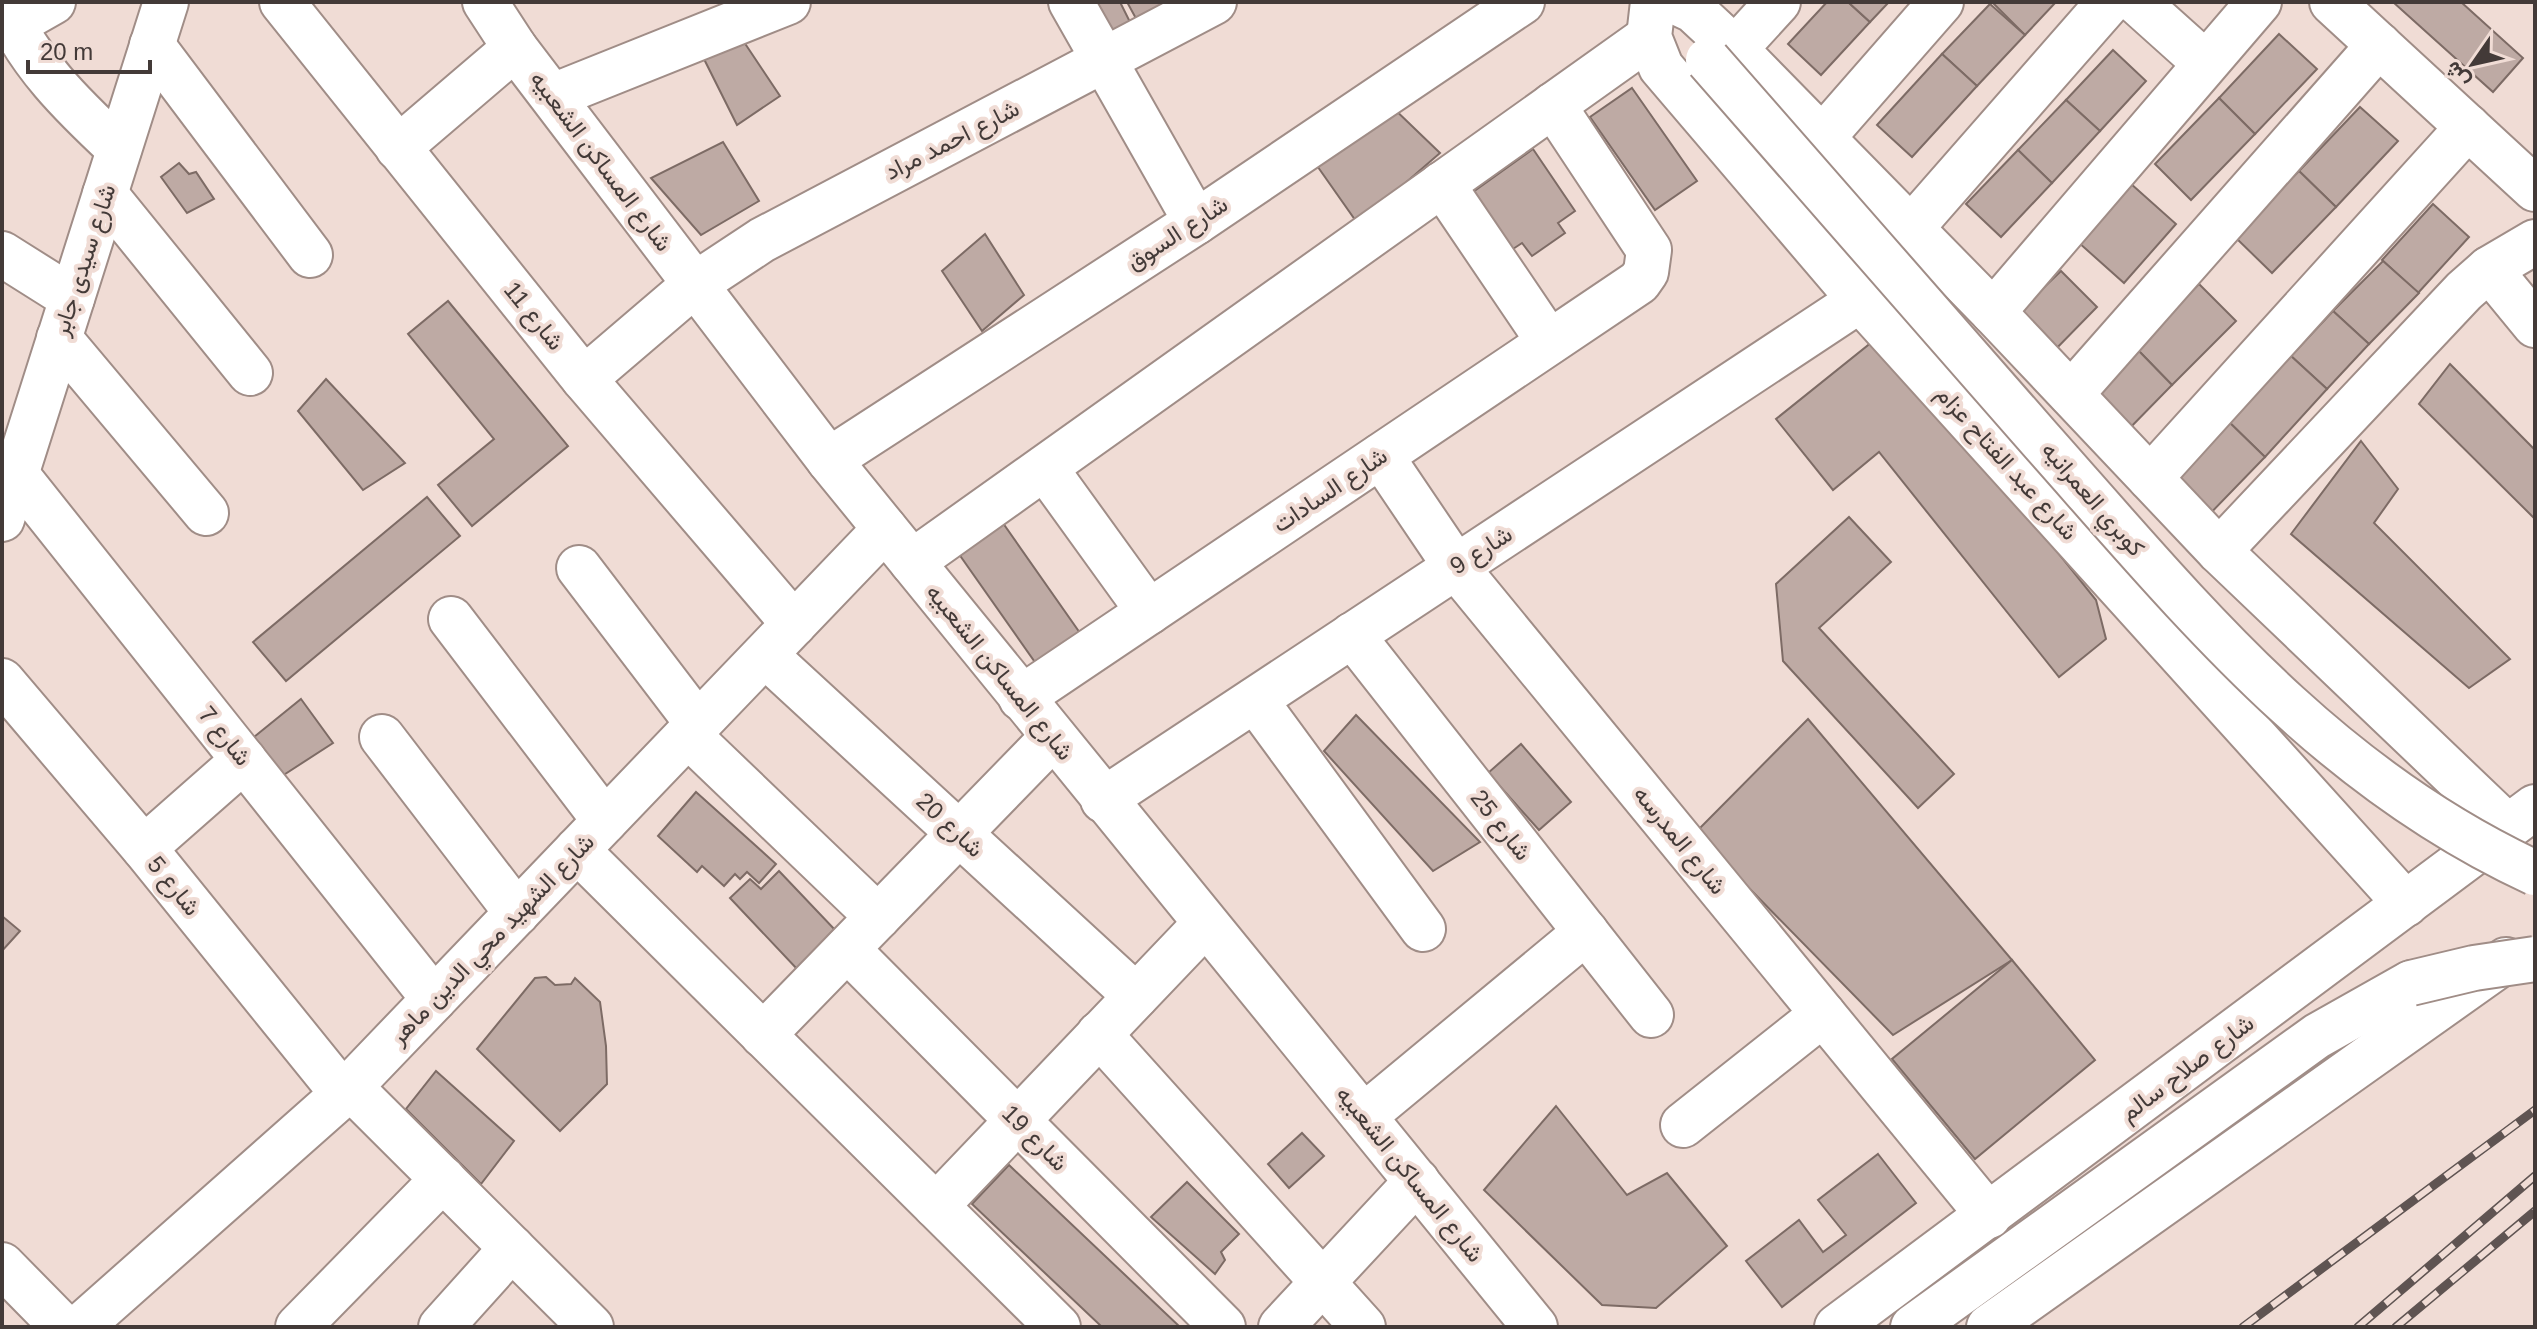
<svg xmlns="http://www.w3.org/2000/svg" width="2537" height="1329" font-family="Helvetica,Vazirmatn,sans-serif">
  <rect width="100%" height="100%" fill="#f0dcd5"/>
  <g fill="#beaaa4" stroke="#7d6b65" stroke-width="2">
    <path d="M1076 2H1120L1134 30 1109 43Z"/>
    <path d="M1127 2H1179L1139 24Z"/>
    <path d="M1827 2H1848L1870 22 1821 75 1788 44Z"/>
    <path d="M1848 2H1889L1870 22Z"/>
    <path d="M1992 2H2056L2025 35Z"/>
    <path d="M2393 2H2461L2523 58 2493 92Z"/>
    <path d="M1990 4 2025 35 1977 86 1942 54Z"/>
    <path d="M738 33 780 96 737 125 697 45Z"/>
    <path d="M2279 34 2317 69 2255 134 2219 98Z"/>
    <path d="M2113 50 2146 81 2100 131 2066 100Z"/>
    <path d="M1942 54 1977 86 1912 157 1877 125Z"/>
    <path d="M1632 88 1697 181 1655 210 1590 117Z"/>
    <path d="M2219 98 2255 134 2191 200 2155 164Z"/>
    <path d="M2066 100 2100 131 2052 183 2018 150Z"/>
    <path d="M1387 102 1440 153 1358 224 1313 160Z"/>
    <path d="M2360 107 2398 141 2336 207 2299 171Z"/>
    <path d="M723 142 759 201 701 235 651 178Z"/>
    <path d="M1533 149 1575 211 1558 223 1565 233 1532 256 1522 243 1513 249 1473 192Z"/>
    <path d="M2018 150 2052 183 2001 237 1966 204Z"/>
    <path d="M179 163 189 174 196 172 214 199 187 213 161 177Z"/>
    <path d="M2299 171 2336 207 2272 273 2235 237Z"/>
    <path d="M2130 183 2176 224 2124 283 2078 242Z"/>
    <path d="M2433 204 2469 237 2418 293 2382 260Z"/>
    <path d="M985 234 1024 295 982 331 942 271Z"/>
    <path d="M2383 261 2419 293 2369 344 2333 311Z"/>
    <path d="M2061 271 2097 307 2048 357 2011 319Z"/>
    <path d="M2199 284 2236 321 2172 385 2136 348Z"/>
    <path d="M448 301 568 446 472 526 438 485 494 439 408 334Z"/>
    <path d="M2333 311 2369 344 2327 389 2291 356Z"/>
    <path d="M1882 334 2096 600 2106 639 2059 677 1879 452 1833 490 1776 419Z"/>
    <path d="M2136 348 2172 385 2121 437 2084 402Z"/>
    <path d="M2291 356 2327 389 2265 457 2228 421Z"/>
    <path d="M2450 364 2535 450V519L2419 404Z"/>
    <path d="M326 379 405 463 363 490 298 411Z"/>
    <path d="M2228 421 2265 457 2201 523 2164 486Z"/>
    <path d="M2361 441 2398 489 2374 523 2510 659 2469 688 2291 534Z"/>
    <path d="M427 497 460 536 286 681 253 642Z"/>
    <path d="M998 516 1080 633 1037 665 954 547Z"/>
    <path d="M1849 517 1891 562 1819 628 1954 774 1918 808 1783 661 1776 584Z"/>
    <path d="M301 699 333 743 279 778 249 741Z"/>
    <path d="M1356 715 1480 842 1433 871 1324 751Z"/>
    <path d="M1808 719 2012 960 1893 1035 1695 833Z"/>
    <path d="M1521 744 1571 802 1539 830 1488 773Z"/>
    <path d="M696 792 776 864 759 883 747 872 740 879 735 874 724 886 702 866 697 872 658 836Z"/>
    <path d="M779 871 837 932 798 970 730 898 750 879 761 889Z"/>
    <path d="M2 916 20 931 2 951Z"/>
    <path d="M2012 960 2095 1060 1975 1159 1892 1059Z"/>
    <path d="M546 977 555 985 571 984 575 978 600 1002 606 1046 607 1084 560 1131 477 1049 535 978Z"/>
    <path d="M436 1071 514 1141 481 1184 406 1109Z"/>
    <path d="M1556 1106 1627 1195 1667 1173 1727 1246 1656 1308 1602 1305 1484 1190Z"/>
    <path d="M1302 1133 1324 1156 1289 1188 1268 1164Z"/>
    <path d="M1878 1154 1916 1203 1782 1307 1746 1261 1799 1220 1823 1252 1846 1235 1818 1200Z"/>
    <path d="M1009 1165 1180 1327H1102L972 1204Z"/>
    <path d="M1187 1182 1239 1234 1221 1252 1225 1260 1215 1274 1151 1217Z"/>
  </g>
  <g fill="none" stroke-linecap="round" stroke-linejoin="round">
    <g stroke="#a08d87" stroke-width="48">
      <g id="minor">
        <path d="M3 2C26 61 74 107 119 149"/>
        <path d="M282 2 584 379 794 624"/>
        <path d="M485 2 515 48 829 460 1535 1327"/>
        <path d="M1071 2 1196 222"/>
        <path d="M1653 2 1649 37 1661 67 1860 300 2406 904"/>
        <path d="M1676 2 1693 10 1735 49 1993 312 2219 551 2508 827"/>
        <path d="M2137 2 2205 63"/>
        <path d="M2332 2 2535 189"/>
        <path d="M2 31 53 2"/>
        <path d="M152 45 310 255"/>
        <path d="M1735 49 1778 2"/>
        <path d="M553 96 788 2"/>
        <path d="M1822 138 1941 2"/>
        <path d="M398 148 515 48"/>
        <path d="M1442 184 1549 342"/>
        <path d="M105 194 250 373"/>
        <path d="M1911 228 2109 2"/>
        <path d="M2 254 72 298"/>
        <path d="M2489 269 2535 325"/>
        <path d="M1993 312 2259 2"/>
        <path d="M59 338 206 513"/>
        <path d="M584 379 694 285 762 240 1214 2"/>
        <path d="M2071 394 2379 45"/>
        <path d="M1381 456 1456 567 1989 1216"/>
        <path d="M829 460 1196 222 1522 2"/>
        <path d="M1045 468 1149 612"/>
        <path d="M16 474 434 999"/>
        <path d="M2150 478 2468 127"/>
        <path d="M2 519 166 2"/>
        <path d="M2219 551 2464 291 2489 269 2535 242"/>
        <path d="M912 562 1649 37"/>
        <path d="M579 568 698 724"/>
        <path d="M451 619 605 821"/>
        <path d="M1352 635 1651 1015"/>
        <path d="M765 655 1136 996"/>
        <path d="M2 681 144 848 343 1094"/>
        <path d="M1021 698 1639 282 1646 272 1649 250 1553 105"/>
        <path d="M1255 700 1423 929"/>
        <path d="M688 735 878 917"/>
        <path d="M382 737 517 913"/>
        <path d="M1103 800 1860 300"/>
        <path d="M144 848 244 760"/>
        <path d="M577 850 1058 1327"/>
        <path d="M847 949 1223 1327"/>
        <path d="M1099 1034 1363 1327"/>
        <path d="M763 1035 1053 737"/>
        <path d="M350 1087 591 1327"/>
        <path d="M1364 1116 1586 932"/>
        <path d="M1683 1125 1823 1014"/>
        <path d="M936 1206 1205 924"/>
        <path d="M2 1265 63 1327"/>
        <path d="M80 1327 343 1094 885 529"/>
        <path d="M298 1327 443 1179"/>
        <path d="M441 1327 512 1248"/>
        <path d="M1281 1327 1417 1181"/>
      </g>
    </g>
    <g stroke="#a08d87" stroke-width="48">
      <g id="highway">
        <path d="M1837 1327 2535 807"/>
        <path d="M1913 1327 2317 1036 2411 983"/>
        <path d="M1989 1327 2506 960"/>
      </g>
    </g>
    <use href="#minor" stroke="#fff" stroke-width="44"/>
    <use href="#highway" stroke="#fff" stroke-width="44"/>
    <g stroke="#5f5452" stroke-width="9">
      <g id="rail">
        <path d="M2243 1327 2535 1110"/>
        <path d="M2358 1327 2535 1176"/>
        <path d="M2396 1327 2535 1211"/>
      </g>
    </g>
    <use href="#rail" stroke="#f0dcd5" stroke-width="6" stroke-dasharray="18" stroke-linecap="butt"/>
    <g stroke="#a08d87" stroke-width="48" stroke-linecap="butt">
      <path id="minor-bridge" d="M1708 60C1818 186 1929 312 2039 438 2190 608 2323 775 2535 873"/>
    </g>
    <g stroke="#a08d87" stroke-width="48" stroke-linecap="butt">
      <path id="highway-bridge" d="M2411 983 2474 968 2535 959"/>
    </g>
    <use href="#minor-bridge" stroke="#fff" stroke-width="44"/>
    <use href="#highway-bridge" stroke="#fff" stroke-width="44"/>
  </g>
  <g text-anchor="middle" stroke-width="8" stroke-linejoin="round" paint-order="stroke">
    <g font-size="24" fill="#433a38" stroke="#f0dcd5">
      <text transform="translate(952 140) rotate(-27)" y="8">شارع احمد مراد</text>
      <text transform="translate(601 161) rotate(53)" y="8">شارع المساكن الشعبيه</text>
      <text transform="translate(1177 233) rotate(-33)" y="8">شارع السوق</text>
      <text transform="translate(84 260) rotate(-72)" y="8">شارع سيدى جابر</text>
      <text transform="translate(534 316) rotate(51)" y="8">شارع 11</text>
      <text transform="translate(2007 463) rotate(48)" y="8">شارع عبد الفتاح عزام</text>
      <text transform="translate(1330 490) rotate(-34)" y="8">شارع السادات</text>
      <text transform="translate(2093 499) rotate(49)" y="8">كوبري العمرانيه</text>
      <text transform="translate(1481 550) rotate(-33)" y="8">شارع 9</text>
      <text transform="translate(1000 672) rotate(51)" y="8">شارع المساكن الشعبيه</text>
      <text transform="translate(225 736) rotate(51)" y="8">شارع 7</text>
      <text transform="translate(950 825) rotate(43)" y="8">شارع 20</text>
      <text transform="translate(1501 825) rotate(52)" y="8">شارع 25</text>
      <text transform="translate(1680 840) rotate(51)" y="8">شارع المدرسه</text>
      <text transform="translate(174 886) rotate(51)" y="8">شارع 5</text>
      <text transform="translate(492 939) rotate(-46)" y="8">شارع الشهيد محي الدين ماهر</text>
      <text transform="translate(2187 1068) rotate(-37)" y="8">شارع صلاح سالم</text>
      <text transform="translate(1035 1138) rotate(45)" y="8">شارع 19</text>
      <text transform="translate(1410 1174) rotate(51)" y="8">شارع المساكن الشعبيه</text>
    </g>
  </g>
  <rect width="2537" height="1329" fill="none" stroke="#433a38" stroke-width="8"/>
  <g transform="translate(2473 64) rotate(236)" stroke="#f0dcd5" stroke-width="6" paint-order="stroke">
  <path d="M0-6L14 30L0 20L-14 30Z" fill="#433a38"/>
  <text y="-12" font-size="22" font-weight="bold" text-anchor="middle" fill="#433a38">ش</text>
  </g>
  <path d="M28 60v12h122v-12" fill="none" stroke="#433a38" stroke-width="4"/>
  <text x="40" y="60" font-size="24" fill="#433a38" stroke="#f0dcd5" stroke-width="6" paint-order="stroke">20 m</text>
</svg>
